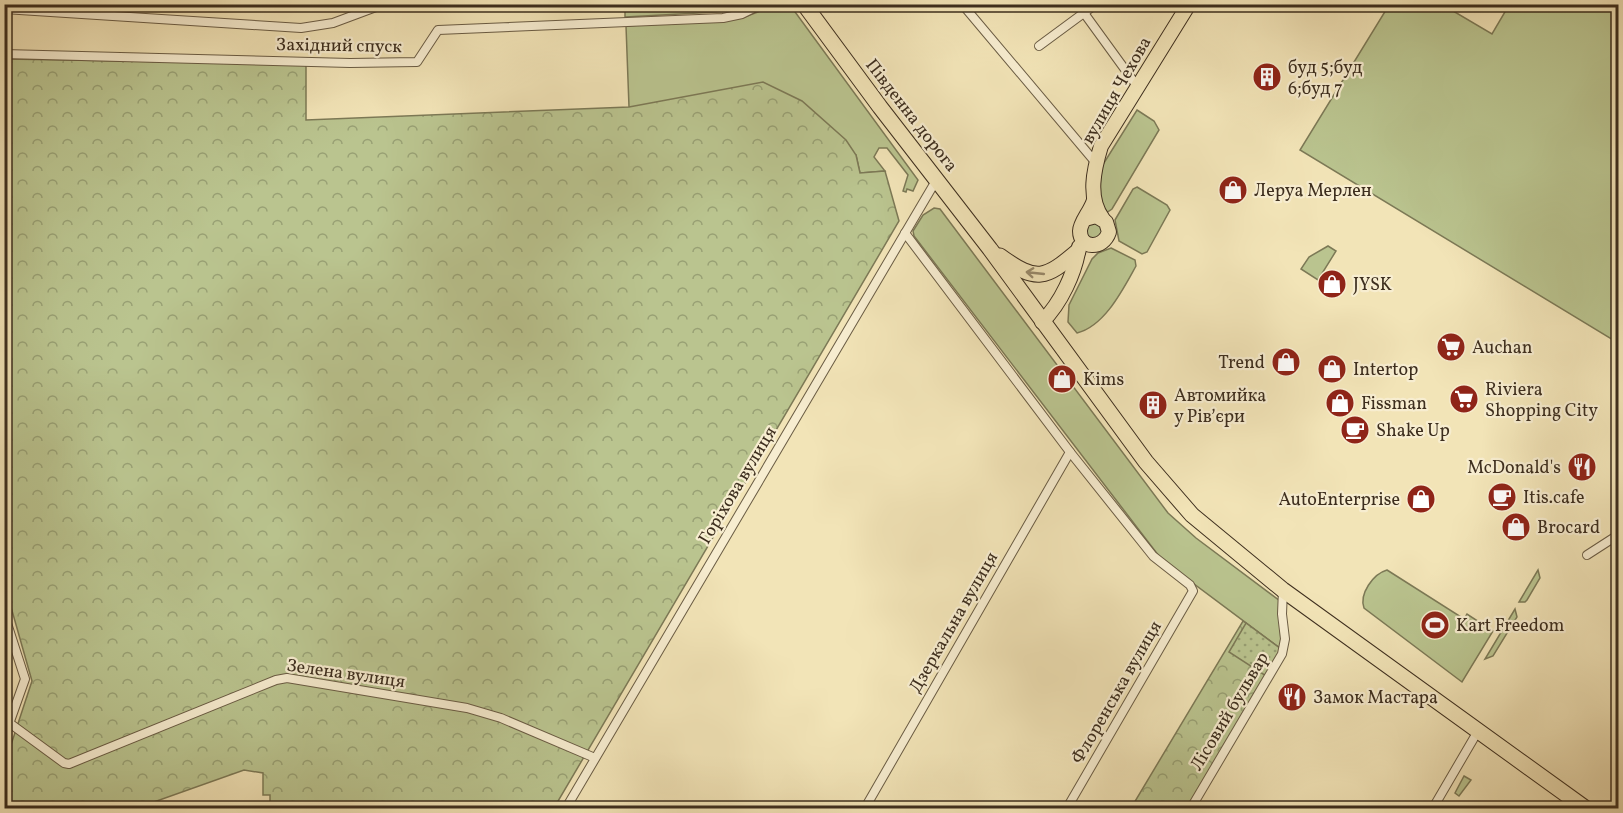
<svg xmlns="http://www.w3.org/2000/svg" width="1623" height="813" font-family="Vollkorn,serif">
  <defs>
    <pattern id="forest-crowns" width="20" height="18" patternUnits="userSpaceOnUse" patternTransform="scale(1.5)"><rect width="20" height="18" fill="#bac48f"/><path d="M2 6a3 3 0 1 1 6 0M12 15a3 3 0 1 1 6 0" fill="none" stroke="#98a074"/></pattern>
    <pattern id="park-dots" width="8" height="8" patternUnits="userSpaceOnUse" patternTransform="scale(1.5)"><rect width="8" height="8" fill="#bac48f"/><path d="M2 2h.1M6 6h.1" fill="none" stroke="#98a074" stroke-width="1.8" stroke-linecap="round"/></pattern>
  </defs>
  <rect width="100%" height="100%" fill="#f2e4b7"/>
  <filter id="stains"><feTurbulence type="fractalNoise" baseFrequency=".00333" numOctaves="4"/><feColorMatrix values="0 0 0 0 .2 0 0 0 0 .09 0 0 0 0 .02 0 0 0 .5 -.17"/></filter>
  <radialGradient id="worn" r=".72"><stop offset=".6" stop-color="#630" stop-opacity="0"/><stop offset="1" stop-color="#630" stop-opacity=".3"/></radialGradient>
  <g fill="#bac48f" stroke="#7c7956" stroke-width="1.5">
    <path d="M625 5H752L735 11 625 17Z"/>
    <path d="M776 5H790L918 180 913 191 907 189 906 192 903 191 908 175 887 148H879L874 157 885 171 860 173 856 155 629 107 626 26 742 18Z"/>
    <path d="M1389 5H1443L1492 34 1509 5H1618V343L1300 150Z"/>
    <path d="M1137 110 1154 121 1159 130 1112 209 1106 213 1100 208 1099 187 1102 166Z"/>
    <path d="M1137 187 1167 205 1170 210 1147 252 1142 254 1119 241 1115 220 1133 189Z"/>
    <path d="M934 208 940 209 1168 513 1196 538 1280 601 1281 649 1162 560 914 236 913 231 923 215Z"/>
    <path d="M1090 219 1106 228 1092 243 1083 228Z"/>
    <path d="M1328 246 1336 251 1318 280 1301 269 1309 257Z"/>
    <path d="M1111 248 1135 260 1136 266C1123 289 1105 326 1077 333L1068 322 1069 305 1092 259 1098 253Z"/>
    <path d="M1387 570 1464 619 1467 614 1493 631 1462 682 1364 608C1359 594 1373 574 1387 570Z"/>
    <path d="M1538 570 1540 578 1527 600 1525 602H1519Z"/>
    <path d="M1515 609 1517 617 1493 656 1485 659Z"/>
    <path d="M1464 776 1471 780 1459 796 1455 793Z"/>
  </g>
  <g fill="url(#forest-crowns)" stroke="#7c7956" stroke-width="1.5">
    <path d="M300 5H382L352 15 349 6 338 10Z"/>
    <path d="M5 59 306 64V120L629 107 763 82 802 101 846 140 856 155 860 173 885 171 899 221 554 808H270V795H263V773L244 770 137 808H5V763L32 681 5 586Z"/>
    <path d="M1243 621 1281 649 1189 808H1131Z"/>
  </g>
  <path fill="url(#park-dots)" stroke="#7c7956" stroke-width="1.5" d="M1246 623 1281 649 1266 676 1229 652Z"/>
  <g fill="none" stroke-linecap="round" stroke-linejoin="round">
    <g stroke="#6a5c44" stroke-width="10">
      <g id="street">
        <path d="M962 4 1096 163"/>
        <path d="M4 9 301 28 333 23 384 4"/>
        <path d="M1084 13 1137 86"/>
        <path d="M1039 46 1096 4"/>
        <path d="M4 54 350 63 417 62 438 30 723 18 742 14 762 4"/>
        <path d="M905 233 1070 452 1153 556 1190 585 1193 591 1067 808"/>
        <path d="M1587 555 1618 535"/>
        <path d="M4 614 25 679 4 738"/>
        <path d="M4 719 64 763 69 764 276 680 287 678 467 708 501 718 595 758"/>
        <path d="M566 808 937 179"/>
        <path d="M865 808 1070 452"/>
        <path d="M1191 808 1282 654 1285 639 1282 614 1283 590"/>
        <path d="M1433 808 1478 731"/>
      </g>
    </g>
    <g stroke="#3d2e1e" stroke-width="16">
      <g id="primary">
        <path d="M1085 219 1096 216 1106 222 1109 232C1103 250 1080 249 1080 231 1080 222 1091 211 1094 200"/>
        <path d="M1103 219C1087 198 1094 169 1101 146L1189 4"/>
        <path d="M1042 322C1061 303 1075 273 1079 247"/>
      </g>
    </g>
    <g stroke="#3d2e1e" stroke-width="17">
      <g id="highway">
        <path d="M804 4 880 107 990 249 1146 462 1192 515 1283 590 1585 808"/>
        <path d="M1000 256C1037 283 1045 279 1078 251"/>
      </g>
    </g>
    <use href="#street" stroke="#f7edd0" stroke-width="8"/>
    <use href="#primary" stroke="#f2e4b7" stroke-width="14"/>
    <use href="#highway" stroke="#f2e4b7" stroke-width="15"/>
  </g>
  <defs><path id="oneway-shaft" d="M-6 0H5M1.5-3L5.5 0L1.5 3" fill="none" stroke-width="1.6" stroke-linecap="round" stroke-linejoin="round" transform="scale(1.5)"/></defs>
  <use stroke="#98896a" href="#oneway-shaft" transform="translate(1035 273) rotate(-174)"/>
  <defs>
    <g id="building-disc" transform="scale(1.5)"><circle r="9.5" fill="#8f2418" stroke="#f7edd0"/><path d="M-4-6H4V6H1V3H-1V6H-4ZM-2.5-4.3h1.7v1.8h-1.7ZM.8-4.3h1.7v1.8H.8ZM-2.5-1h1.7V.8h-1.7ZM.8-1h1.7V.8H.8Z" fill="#fff"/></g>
    <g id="shop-disc" transform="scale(1.5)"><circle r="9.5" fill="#8f2418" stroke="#f7edd0"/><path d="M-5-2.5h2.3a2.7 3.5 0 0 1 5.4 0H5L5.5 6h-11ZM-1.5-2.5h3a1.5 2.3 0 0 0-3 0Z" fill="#fff"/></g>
    <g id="supermarket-disc" transform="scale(1.5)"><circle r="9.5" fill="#8f2418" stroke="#f7edd0"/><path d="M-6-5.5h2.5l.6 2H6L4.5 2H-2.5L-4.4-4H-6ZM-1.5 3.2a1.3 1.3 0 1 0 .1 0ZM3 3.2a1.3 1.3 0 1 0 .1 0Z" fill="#fff"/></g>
    <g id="cafe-disc" transform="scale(1.5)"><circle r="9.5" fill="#8f2418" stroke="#f7edd0"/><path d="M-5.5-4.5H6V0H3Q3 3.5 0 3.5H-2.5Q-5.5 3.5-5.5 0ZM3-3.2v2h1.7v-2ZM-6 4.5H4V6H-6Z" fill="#fff"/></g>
    <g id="restaurant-disc" transform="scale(1.5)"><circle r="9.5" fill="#8f2418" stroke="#f7edd0"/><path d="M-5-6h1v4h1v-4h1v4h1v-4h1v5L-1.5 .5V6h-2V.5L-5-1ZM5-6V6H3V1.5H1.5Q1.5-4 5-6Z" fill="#fff"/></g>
    <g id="stadium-disc" transform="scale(1.5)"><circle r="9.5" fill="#8f2418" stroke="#f7edd0"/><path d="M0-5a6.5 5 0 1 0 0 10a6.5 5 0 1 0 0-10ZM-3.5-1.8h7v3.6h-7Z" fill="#fff"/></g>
  </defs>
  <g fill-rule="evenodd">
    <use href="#building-disc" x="1267" y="77"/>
    <use href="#shop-disc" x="1233" y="190"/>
    <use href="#shop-disc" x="1332" y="284"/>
    <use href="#supermarket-disc" x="1451" y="347"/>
    <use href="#shop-disc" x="1286" y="362"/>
    <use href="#shop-disc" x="1332" y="369"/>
    <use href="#shop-disc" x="1062" y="379"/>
    <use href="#supermarket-disc" x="1464" y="399"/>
    <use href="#shop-disc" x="1340" y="403"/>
    <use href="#building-disc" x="1153" y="405"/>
    <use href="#cafe-disc" x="1355" y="430"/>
    <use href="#restaurant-disc" x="1582" y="467"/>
    <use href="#cafe-disc" x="1502" y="497"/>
    <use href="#shop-disc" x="1421" y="499"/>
    <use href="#shop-disc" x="1516" y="527"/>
    <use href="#stadium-disc" x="1435" y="625"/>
    <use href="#restaurant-disc" x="1292" y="697"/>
  </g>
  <g text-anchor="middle" stroke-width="4.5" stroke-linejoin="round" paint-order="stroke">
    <g font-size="18" fill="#3d2e1e" stroke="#f7edd0">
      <text transform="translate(339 45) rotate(1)" y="6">Західний спуск</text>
      <text transform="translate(1116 90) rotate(-60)" y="6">вулиця Чехова</text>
      <text transform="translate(912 115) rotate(52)" y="6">Південна дорога</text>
      <text transform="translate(737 485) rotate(-59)" y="6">Горіхова вулиця</text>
      <text transform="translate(953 622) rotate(-60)" y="6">Дзеркальна вулиця</text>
      <text transform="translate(346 673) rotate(8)" y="6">Зелена вулиця</text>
      <text transform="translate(1116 692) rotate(-60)" y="6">Флоренська вулиця</text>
      <text transform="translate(1229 711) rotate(-59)" y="6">Лісовий бульвар</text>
    </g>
    <g font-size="18" fill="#3d2e1e" stroke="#f7edd0" text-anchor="start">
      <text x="1288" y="73">буд 5;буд<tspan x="1288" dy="21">6;буд 7</tspan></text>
      <text x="1254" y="196">Леруа Мерлен</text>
      <text x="1353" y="290">JYSK</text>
      <text x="1472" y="353">Auchan</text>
      <text x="1265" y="368" text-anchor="end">Trend</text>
      <text x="1353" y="375">Intertop</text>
      <text x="1083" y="385">Kims</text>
      <text x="1485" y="395">Riviera<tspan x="1485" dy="21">Shopping City</tspan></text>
      <text x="1174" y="401">Автомийка<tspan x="1174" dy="21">у Рівʼєри</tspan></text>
      <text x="1361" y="409">Fissman</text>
      <text x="1376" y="436">Shake Up</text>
      <text x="1561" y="473" text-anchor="end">McDonald's</text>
      <text x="1523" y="503">Itis.cafe</text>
      <text x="1400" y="505" text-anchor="end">AutoEnterprise</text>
      <text x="1537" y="533">Brocard</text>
      <text x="1456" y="631">Kart Freedom</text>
      <text x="1313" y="703">Замок Мастара</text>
    </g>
  </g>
  <rect width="1623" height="813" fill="none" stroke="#f2e4b7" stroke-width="24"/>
  <rect x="6" y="6" width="1611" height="801" fill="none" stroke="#3d2e1e" stroke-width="3"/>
  <rect x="12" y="12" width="1599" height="789" fill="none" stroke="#3d2e1e" stroke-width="1.5"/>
  <rect width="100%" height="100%" filter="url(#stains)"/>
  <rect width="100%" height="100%" fill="url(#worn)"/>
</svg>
